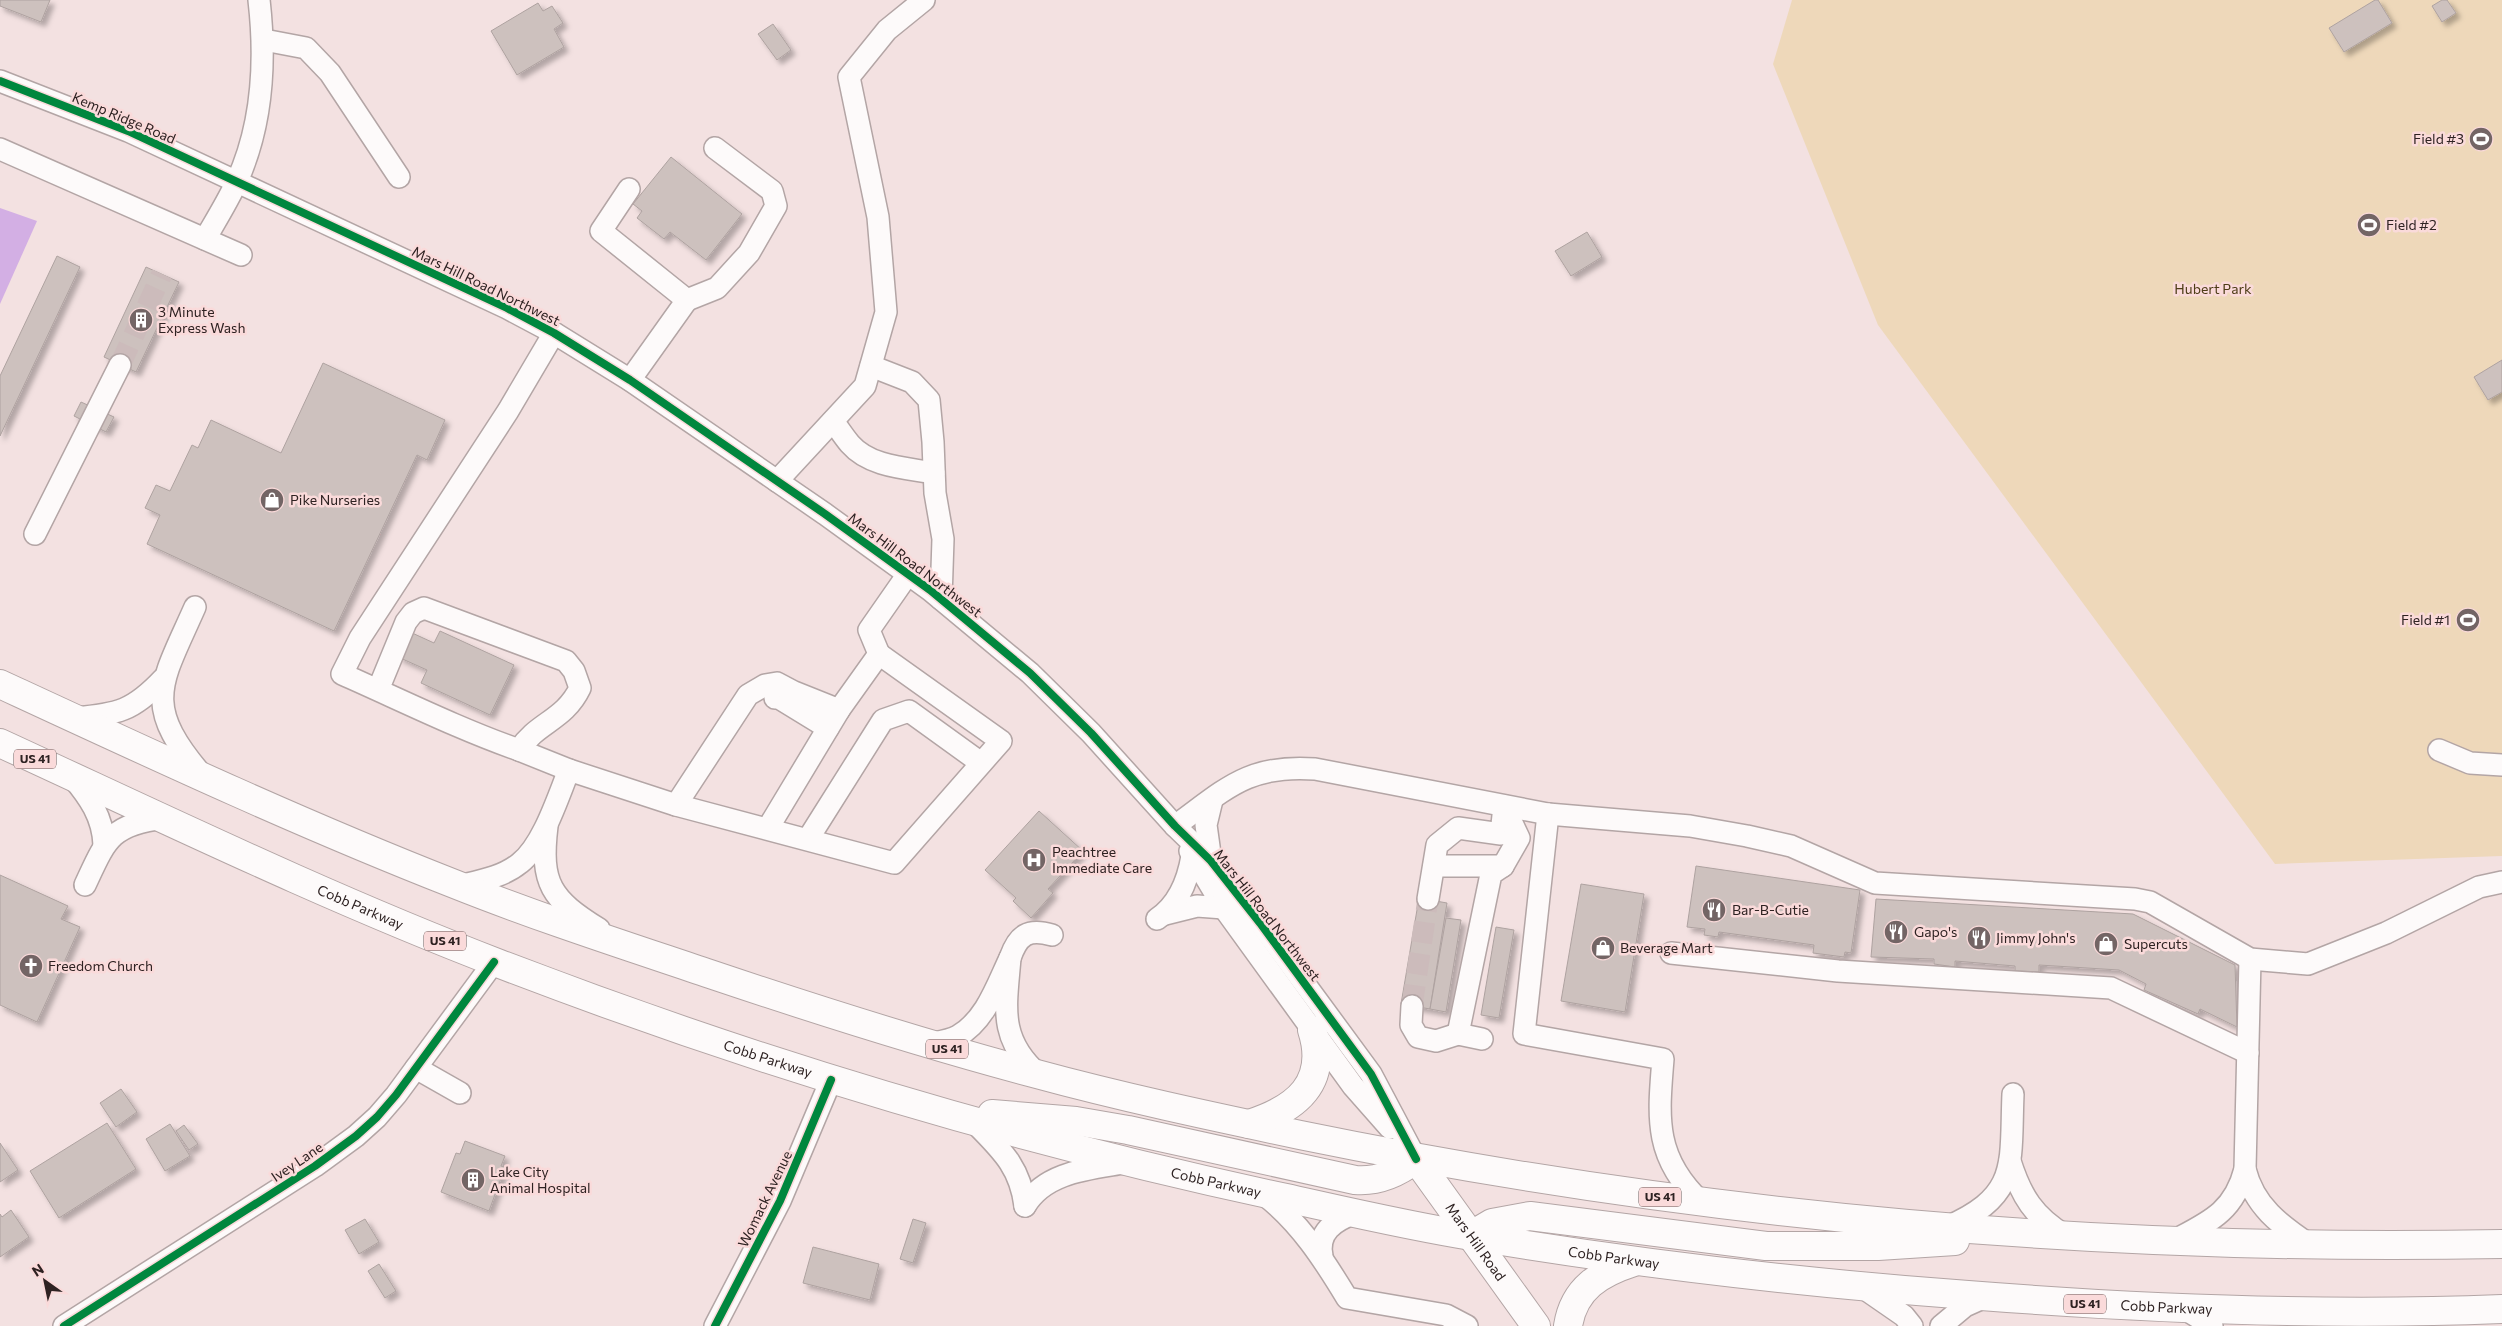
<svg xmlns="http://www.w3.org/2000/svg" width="2502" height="1326" font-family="Commissioner,sans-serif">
  <defs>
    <filter id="shadow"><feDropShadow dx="4.5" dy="4.5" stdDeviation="2.5" flood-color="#0004"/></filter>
  </defs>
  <rect width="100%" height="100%" fill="#f3e1e1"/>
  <path fill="#eed8ba" d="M1792 0H2502V856L2275 864 1878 325 1773 64Z"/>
  <path fill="#d3afe4" d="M0 208 37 221 0 304Z"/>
  <g fill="#cdc1be" stroke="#aea2a0" filter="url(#shadow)">
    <path d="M0 0H50L41 22 0 6Z"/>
    <path d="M2375 0H2378L2392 23 2344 52 2329 28Z"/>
    <path d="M2442 0H2447L2456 13 2442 22 2432 6Z"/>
    <path d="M538 3 543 11 552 6 563 23 554 29 564 47 517 75 491 31Z"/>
    <path d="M773 24 791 50 777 60 758 34Z"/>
    <path d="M671 157 742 214 706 260 670 232 664 239 637 218 642 211 633 204Z"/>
    <path d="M1587 232 1602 257 1571 276 1555 251Z"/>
    <path d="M57 256 80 267 0 436V376Z"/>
    <path d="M146 267 179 282 136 372 104 357Z"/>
    <path d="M2502 360V392L2488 400 2474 377Z"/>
    <path d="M323 363 445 420 427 460 417 455 334 631 147 544 160 515 145 508 156 485 170 491 192 445 198 448 211 420 281 453Z"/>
    <path d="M81 402 114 417 106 432 74 416Z"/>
    <path d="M440 631 514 665 490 715 421 683 427 670 398 657 410 632 434 643Z"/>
    <path d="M1039 811 1083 851 1048 889 1053 893 1031 918 1013 901 1016 898 985 870Z"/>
    <path d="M1696 866 1860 890 1851 953 1845 952 1844 957 1813 953 1814 945 1719 932 1718 937 1704 935 1705 929 1687 927Z"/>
    <path d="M0 875 68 906 61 919 80 927 37 1022 0 1005Z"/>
    <path d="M1581 884 1644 894 1625 1012 1561 1001Z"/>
    <path d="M1419 898 1447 903 1430 1009 1401 1004Z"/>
    <path d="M1876 899 2133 914 2235 965 2237 1027 2200 1009 2198 1014 2144 990 2146 984 2119 970 2039 965V972L2015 971V966L1955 961V967L1934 964V959L1871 957Z"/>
    <path d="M1446 918 1461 920 1446 1012 1430 1009Z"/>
    <path d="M1496 927 1514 930 1499 1018 1481 1015Z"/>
    <path d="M121 1089 137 1112 116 1127 100 1103Z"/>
    <path d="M107 1123 136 1169 59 1218 30 1171Z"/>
    <path d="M170 1124 190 1156 165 1171 146 1139Z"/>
    <path d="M184 1125 198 1144 189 1150 176 1131Z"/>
    <path d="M465 1141 505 1156 501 1166 505 1167 489 1211 441 1192 456 1153 460 1154Z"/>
    <path d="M0 1143 18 1170 0 1182Z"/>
    <path d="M11 1210 29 1237 0 1257V1214L2 1217Z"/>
    <path d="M365 1219 379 1242 359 1254 345 1230Z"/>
    <path d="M913 1219 926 1223 913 1263 900 1259Z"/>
    <path d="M813 1247 879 1264 870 1300 803 1283Z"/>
    <path d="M379 1264 396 1291 385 1298 368 1271Z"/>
  </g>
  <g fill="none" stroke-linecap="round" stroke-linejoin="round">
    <g stroke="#cbb" stroke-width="21" stroke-dasharray="21 11" stroke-linecap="butt">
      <path d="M120 365 162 274"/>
      <path d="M1412 1006 1428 899"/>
    </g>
    <g stroke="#b3a5a5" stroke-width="24">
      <g id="minor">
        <path d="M264 40 306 48 330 73 399 177"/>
        <path d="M0 81 128 131 507 308 554 333 630 380 825 514 930 590 1030 673 1091 733 1175 826 1211 861 1260 923 1371 1074 1416 1159"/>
        <path d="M0 149 241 255"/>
        <path d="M629 189 601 231 687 300 630 380"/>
        <path d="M205 239C216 220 228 201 237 181 263 124 266 61 259 0"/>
        <path d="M687 300 717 288 749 253 776 206 772 191 715 148"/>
        <path d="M871 366 912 382 929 400 933 442 935 493 943 539 941 599"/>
        <path d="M833 421C839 429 844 437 850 444 870 467 906 468 934 473"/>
        <path d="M777 481 865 386 886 312 878 217 849 77 887 30 924 0"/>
        <path d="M35 534 120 365"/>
        <path d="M195 607C161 684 141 704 202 775"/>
        <path d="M378 690 406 622 413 613 424 608 566 661 574 671 580 688C564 721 537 722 519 750 459 729 401 700 342 674L360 638 508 411 554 333"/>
        <path d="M775 698H779L828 728"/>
        <path d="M75 718C118 714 133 711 163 679"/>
        <path d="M519 750 569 770"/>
        <path d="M2439 750 2470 763 2502 765"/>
        <path d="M72 777C89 797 103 817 104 845"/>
        <path d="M676 805 748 695 765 685 777 683 794 692 839 710"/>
        <path d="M1548 814 1524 1034 1663 1059C1658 1119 1654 1158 1702 1203"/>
        <path d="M547 826C540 884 551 899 599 929"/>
        <path d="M1175 826C1226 789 1248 764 1315 769L1548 814 1690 826 1747 836 1791 846 1875 883 2135 899 2150 902 2250 959 2308 964 2386 933 2479 887 2502 882"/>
        <path d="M768 828 839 710 879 654 869 630 908 574"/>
        <path d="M808 839 883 720 909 711 981 763"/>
        <path d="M1190 851 1224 908 1353 1086 1390 1128"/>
        <path d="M1211 861 1206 825 1212 800"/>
        <path d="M1434 866H1503"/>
        <path d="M85 885C106 840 110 825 163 818"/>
        <path d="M459 886C480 881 503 877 520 863 543 845 558 797 569 770L676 805 894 863 1001 741 879 654"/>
        <path d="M1428 899 1437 845 1458 828 1501 834 1504 806"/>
        <path d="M1165 914 1197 906 1224 908"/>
        <path d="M1157 919C1178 905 1188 880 1192 856"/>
        <path d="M1671 953 1838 971 2111 988 2248 1053"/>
        <path d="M1010 958C1018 935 1028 928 1052 935"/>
        <path d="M1412 1006 1411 1025 1418 1037 1436 1041 1458 1034"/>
        <path d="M1482 1039 1458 1034 1491 874 1503 866 1519 838 1504 806"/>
        <path d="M928 1044C938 1042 949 1041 958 1036 986 1020 997 985 1010 958 1006 1007 998 1039 1039 1075"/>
        <path d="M416 1068 460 1093"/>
        <path d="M972 1120C999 1148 1020 1165 1025 1206"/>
        <path d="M2010 1161C2021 1196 2034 1217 2066 1236"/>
        <path d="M2245 1169C2254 1206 2280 1225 2310 1245"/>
        <path d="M1263 1194C1299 1221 1324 1260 1347 1298L1446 1315 1467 1326"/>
        <path d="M1025 1206C1045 1172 1089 1169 1124 1163"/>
        <path d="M1947 1227C2020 1195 2010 1164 2013 1094"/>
        <path d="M2173 1241C2209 1222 2234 1212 2245 1169L2250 959"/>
        <path d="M1322 1256C1317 1232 1334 1221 1355 1213"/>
        <path d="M1862 1287 1904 1316 1912 1326"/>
        <path d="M2185 1309 2212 1326"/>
        <path d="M64 1326 315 1166 356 1136 377 1117 396 1095 494 962"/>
        <path d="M715 1326 780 1201 831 1080"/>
        <path d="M1941 1326 1965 1306 1985 1297"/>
      </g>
    </g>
    <g stroke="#b3a5a5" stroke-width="30">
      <g id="major">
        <path d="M0 684C149 753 299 823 452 883 537 917 624 945 710 974 817 1010 924 1044 1033 1073 1121 1097 1210 1116 1300 1135 1695 1216 2098 1252 2502 1244"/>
        <path id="s1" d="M0 743C165 819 330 899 500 964 755 1062 1018 1141 1286 1198 1349 1212 1413 1227 1477 1237 1640 1264 1804 1283 1968 1295 2146 1309 2324 1316 2502 1309"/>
        <path d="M992 1114 1076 1121 1128 1130 1355 1180C1378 1182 1398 1173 1416 1159"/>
        <path d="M1249 1124C1296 1109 1329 1083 1312 1030"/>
        <path id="s2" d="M1416 1159 1536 1326"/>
        <path d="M1470 1236 1492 1223 1530 1216 1766 1246H1878L1955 1241"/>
        <path d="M1568 1326C1574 1288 1600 1273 1634 1262"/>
      </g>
    </g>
    <use href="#minor" stroke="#fdfafa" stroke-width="21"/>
    <use href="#major" stroke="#fdfafa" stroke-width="28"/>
    <g stroke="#fadada" stroke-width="11">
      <g id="cycleway">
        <path d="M0 81 128 131 507 308 554 333 630 380 825 514 930 590 1030 673 1091 733 1175 826 1211 861 1260 923 1371 1074 1416 1159"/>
        <path d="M64 1326 315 1166 356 1136 377 1117 396 1095 494 962"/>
        <path d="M715 1326 780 1201 831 1080"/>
      </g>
    </g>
    <use href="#cycleway" stroke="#00873e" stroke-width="8"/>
  </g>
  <defs>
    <g id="stadium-disc" transform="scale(1.25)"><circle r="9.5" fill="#736565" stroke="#fadada"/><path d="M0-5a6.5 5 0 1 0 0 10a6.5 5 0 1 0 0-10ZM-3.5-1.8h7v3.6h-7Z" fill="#fff"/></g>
    <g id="building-disc" transform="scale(1.25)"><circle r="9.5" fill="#736565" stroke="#fadada"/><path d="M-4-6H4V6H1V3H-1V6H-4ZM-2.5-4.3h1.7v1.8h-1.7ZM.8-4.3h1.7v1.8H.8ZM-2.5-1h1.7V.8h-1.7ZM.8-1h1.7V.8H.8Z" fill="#fff"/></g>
    <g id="shop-disc" transform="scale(1.25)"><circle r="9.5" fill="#736565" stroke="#fadada"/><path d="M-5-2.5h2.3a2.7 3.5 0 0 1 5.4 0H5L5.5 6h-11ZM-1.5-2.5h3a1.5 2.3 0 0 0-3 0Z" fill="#fff"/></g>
    <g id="hospital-disc" transform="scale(1.25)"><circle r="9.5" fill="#736565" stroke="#fadada"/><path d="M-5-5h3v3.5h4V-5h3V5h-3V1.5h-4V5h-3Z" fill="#fff"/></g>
    <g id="restaurant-disc" transform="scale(1.25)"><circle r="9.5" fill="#736565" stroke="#fadada"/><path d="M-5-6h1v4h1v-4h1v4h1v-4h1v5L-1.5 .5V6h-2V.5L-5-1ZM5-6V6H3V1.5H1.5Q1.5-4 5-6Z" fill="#fff"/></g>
    <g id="church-disc" transform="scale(1.25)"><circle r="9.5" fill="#736565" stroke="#fadada"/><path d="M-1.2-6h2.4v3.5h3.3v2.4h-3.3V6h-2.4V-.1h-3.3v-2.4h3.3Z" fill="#fff"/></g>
  </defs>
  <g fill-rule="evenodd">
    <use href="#stadium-disc" x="2481" y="139"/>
    <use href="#stadium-disc" x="2369" y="225"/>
    <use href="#building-disc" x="141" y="320"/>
    <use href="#shop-disc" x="272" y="500"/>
    <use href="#stadium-disc" x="2468" y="620"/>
    <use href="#hospital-disc" x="1034" y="860"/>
    <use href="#restaurant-disc" x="1714" y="910"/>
    <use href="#restaurant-disc" x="1896" y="932"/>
    <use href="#restaurant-disc" x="1979" y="938"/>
    <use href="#shop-disc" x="2106" y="944"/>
    <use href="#shop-disc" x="1603" y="948"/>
    <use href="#church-disc" x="31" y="966"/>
    <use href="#building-disc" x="473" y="1180"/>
  </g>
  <g text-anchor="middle" stroke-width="5" stroke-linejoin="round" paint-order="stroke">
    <g fill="#fadada" stroke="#6b5959" stroke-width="1">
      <rect x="14" y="749.5" width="42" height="19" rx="4"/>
      <rect x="424" y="931.5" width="42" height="19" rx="4"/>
      <rect x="926" y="1039.5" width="42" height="19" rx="4"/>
      <rect x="1639" y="1187.5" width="42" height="19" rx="4"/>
      <rect x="2064" y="1294.5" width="42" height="19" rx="4"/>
    </g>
    <g font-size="12" font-weight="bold" fill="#2e2222">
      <text x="35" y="763">US 41</text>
      <text x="445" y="945">US 41</text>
      <text x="947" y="1053">US 41</text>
      <text x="1660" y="1201">US 41</text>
      <text x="2085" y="1308">US 41</text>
    </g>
    <g font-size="14" fill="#2e2222" stroke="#fadada">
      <text transform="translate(124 118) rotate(23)" y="5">Kemp Ridge Road</text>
      <text transform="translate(486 286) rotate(26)" y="5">Mars Hill Road Northwest</text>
      <text transform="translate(915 565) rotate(37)" y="5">Mars Hill Road Northwest</text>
      <text dy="5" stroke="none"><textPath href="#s1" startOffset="396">Cobb Parkway</textPath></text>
      <text transform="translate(1267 915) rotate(52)" y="5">Mars Hill Road Northwest</text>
      <text dy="5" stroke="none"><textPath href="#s1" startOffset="831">Cobb Parkway</textPath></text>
      <text transform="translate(297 1162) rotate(-34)" y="5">Ivey Lane</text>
      <text dy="5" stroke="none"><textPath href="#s1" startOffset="1296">Cobb Parkway</textPath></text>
      <text transform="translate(765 1199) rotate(-64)" y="5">Womack Avenue</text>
      <text dy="5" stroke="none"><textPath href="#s2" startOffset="102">Mars Hill Road</textPath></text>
      <text dy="5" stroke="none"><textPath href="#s1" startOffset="1701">Cobb Parkway</textPath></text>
      <text dy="5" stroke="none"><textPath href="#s1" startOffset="2256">Cobb Parkway</textPath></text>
    </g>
    <g font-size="14" fill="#2e2222" stroke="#fadada" text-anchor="start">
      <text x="2464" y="144" text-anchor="end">Field #3</text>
      <text x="2386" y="230">Field #2</text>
      <text x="158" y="317">3 Minute<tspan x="158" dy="16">Express Wash</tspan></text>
      <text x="290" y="505">Pike Nurseries</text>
      <text x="2450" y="625" text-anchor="end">Field #1</text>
      <text x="1052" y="857">Peachtree<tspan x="1052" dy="16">Immediate Care</tspan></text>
      <text x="1732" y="915">Bar-B-Cutie</text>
      <text x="1914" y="937">Gapo's</text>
      <text x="1996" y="943">Jimmy John's</text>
      <text x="2124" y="949">Supercuts</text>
      <text x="1620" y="953">Beverage Mart</text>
      <text x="48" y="971">Freedom Church</text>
      <text x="490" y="1177">Lake City<tspan x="490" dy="16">Animal Hospital</tspan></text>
    </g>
    <g font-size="14" fill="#4d3c16" stroke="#fadada">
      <text x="2213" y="294">Hubert Park</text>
    </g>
  </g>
  <g transform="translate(45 1281) rotate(327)" stroke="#fadada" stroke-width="4" paint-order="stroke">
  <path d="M0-4L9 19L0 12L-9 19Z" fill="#2e2222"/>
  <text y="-8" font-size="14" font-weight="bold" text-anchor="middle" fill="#2e2222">N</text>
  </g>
</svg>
